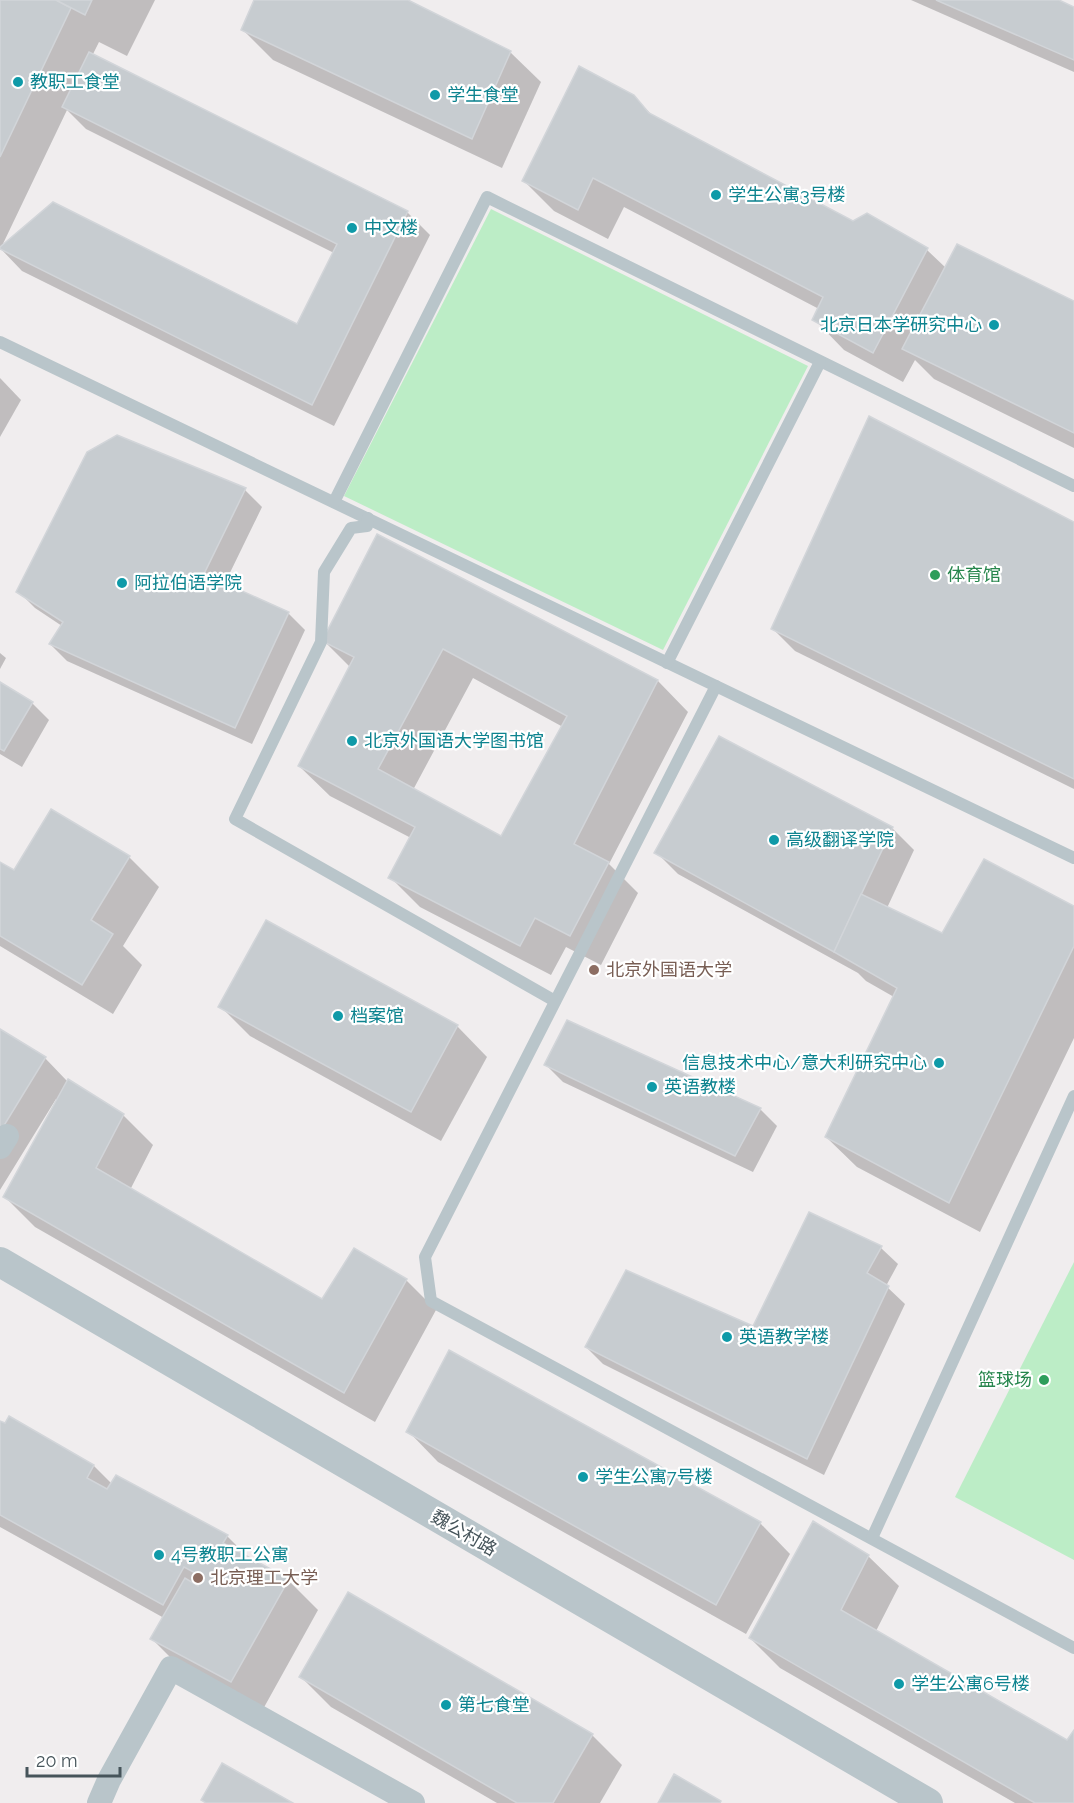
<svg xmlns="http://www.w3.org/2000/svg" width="1074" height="1803" font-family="Raleway,'Noto Sans SC',sans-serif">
  <rect width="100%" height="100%" fill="#f0edee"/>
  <g fill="#bcedc6">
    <path d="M491 209 808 366 663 650 344 496Z"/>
    <path d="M1074 1262V1560L955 1497Z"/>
  </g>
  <g fill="#0003" fill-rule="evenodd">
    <path d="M0 0H155L127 56 99 42 92 56 408 213 430 235 334 426 22 271 1 249 298 326 334 253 86 129 67 110 0 250Z"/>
    <path d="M255 0H405L510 52 541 82 502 168 273 60 243 30Z"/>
    <path d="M911 0H1055L1074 8V72Z"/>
    <path d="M633 96 656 119 853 223 867 215 927 250 946 268 1074 302V448L934 379 915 360 903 382 844 350 814 319 819 309 624 207 608 239 554 211 524 181Z"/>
    <path d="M0 378 21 400 0 437Z"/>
    <path d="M245 490 262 507 224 585 288 613 305 630 252 744 67 661 50 644 62 626 35 608 18 591Z"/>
    <path d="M1074 524V789L795 651 773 629Z"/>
    <path d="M377 537 658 681 688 712 609 864 638 893 601 965 566 947 551 975 420 907 390 877 411 838 330 796 299 766 351 668 323 640ZM473 678 563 727 502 838 413 790Z"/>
    <path d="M0 653 6 658 0 669Z"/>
    <path d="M0 684 32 703 49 720 22 767 0 754Z"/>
    <path d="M892 828 914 850 887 908 943 935 1074 908V1038L980 1232 857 1167 826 1137 894 997 866 981 858 973 678 874 656 852Z"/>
    <path d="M129 857 159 887 123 946 142 965 113 1014 0 946V864L14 872Z"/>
    <path d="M220 1006 457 1026 487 1057 441 1141 250 1036Z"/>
    <path d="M0 1030 45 1058 67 1081 123 1115 153 1145 130 1190 323 1301 406 1280 436 1310 375 1422 35 1227 5 1197 58 1100 56 1099 0 1190Z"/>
    <path d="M546 1065 760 1109 777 1126 753 1172 563 1082Z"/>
    <path d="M810 1214 881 1248 898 1264 886 1286 905 1304 824 1475 603 1364 586 1347 754 1328Z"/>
    <path d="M10 1418 94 1466 112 1484 227 1536 250 1559 288 1580 318 1610 262 1711 182 1669 152 1639 164 1618 0 1527V1422L5 1425Z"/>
    <path d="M408 1431 760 1523 790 1554 746 1634 438 1462Z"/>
    <path d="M868 1556 899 1586 876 1631 1068 1742 1074 1733V1803H1015L780 1668 750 1638Z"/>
    <path d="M301 1677 592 1735 622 1765 600 1803H497L331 1707Z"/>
  </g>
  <g fill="#c7ccd0" stroke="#d2d5d9" stroke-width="1.5" fill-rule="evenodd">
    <path d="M0 0H56L71 8 0 157Z"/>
    <path d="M56 0H92L85 15Z"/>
    <path d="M254 0H408L511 51 472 139 241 30Z"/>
    <path d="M936 0H1059L1074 7V60Z"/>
    <path d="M89 52 408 211 312 405 0 249V247L53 202 297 324 337 244 62 107Z"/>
    <path d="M579 66 634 95 649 113 853 221 867 213 928 248 873 353 812 320 823 297 593 178 578 210 522 181Z"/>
    <path d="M957 244 1074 301V433L902 349Z"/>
    <path d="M869 416 1074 522V779L771 629Z"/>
    <path d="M117 435 246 488 204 574 289 612 235 728 49 644 63 622 16 592 87 452Z"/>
    <path d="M377 534 658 680 574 844 609 862 570 936 535 918 520 946 388 878 415 827 298 766 354 657 322 641ZM443 649 567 716 501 836 378 769Z"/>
    <path d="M0 682 33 702 4 751 0 749Z"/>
    <path d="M719 736 893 827 834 952 654 853Z"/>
    <path d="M51 809 130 856 91 920 113 934 82 985 0 936V862L14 870Z"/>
    <path d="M984 859 1074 906V946L949 1203 825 1137 897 988 834 952 861 894 942 933Z"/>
    <path d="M266 920 458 1025 411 1112 218 1007Z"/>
    <path d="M567 1020 761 1108 735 1156 544 1065Z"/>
    <path d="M0 1029 46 1057 0 1132Z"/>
    <path d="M68 1079 124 1114 96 1168 322 1299 354 1248 407 1279 344 1393 3 1197Z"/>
    <path d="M809 1212 882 1246 867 1273 889 1286 807 1459 585 1347 626 1270 753 1326Z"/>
    <path d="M449 1350 761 1522 716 1605 406 1432Z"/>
    <path d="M9 1416 94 1465 87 1478 107 1489 116 1475 228 1535 223 1543 289 1579 231 1682 150 1639 185 1578 198 1586 203 1577 184 1567 163 1605 0 1515V1421L5 1423Z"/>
    <path d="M813 1521 869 1555 841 1610 1067 1740 1074 1730V1803H1035L749 1638Z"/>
    <path d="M348 1592 593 1734 553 1803H517L299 1677Z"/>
    <path d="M222 1763 293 1803H206L201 1800Z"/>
    <path d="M674 1774 721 1801 720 1803H658Z"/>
  </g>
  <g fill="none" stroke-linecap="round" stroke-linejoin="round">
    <g stroke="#b9c5ca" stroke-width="12">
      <path d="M0 342 1074 858"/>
      <path d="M334 502 487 197 1074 486"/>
      <path d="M368 518 367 526 351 528 324 572 321 642 235 819 555 1001"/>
      <path d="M667 663 820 362"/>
      <path d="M716 686 425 1257 431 1301 1074 1648"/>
      <path d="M872 1538 1074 1096"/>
    </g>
    <g stroke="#b9c5ca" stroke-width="24">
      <path d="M0 1147 7 1136"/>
      <path d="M99 1803 109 1780 171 1668 413 1803"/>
    </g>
    <path stroke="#b9c5ca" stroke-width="30" d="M0 1262 928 1803"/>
  </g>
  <g fill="#0f9aa8" stroke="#fff" stroke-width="2">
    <circle cx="18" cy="82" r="6"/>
    <circle cx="435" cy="95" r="6"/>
    <circle cx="716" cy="195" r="6"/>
    <circle cx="352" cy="228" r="6"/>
    <circle cx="994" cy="325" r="6"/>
    <circle cx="122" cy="583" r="6"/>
    <circle cx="352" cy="741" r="6"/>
    <circle cx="774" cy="840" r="6"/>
    <circle cx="338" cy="1016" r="6"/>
    <circle cx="939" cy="1063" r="6"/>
    <circle cx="652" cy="1087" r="6"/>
    <circle cx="727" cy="1337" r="6"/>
    <circle cx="583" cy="1477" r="6"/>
    <circle cx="159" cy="1555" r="6"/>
    <circle cx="899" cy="1684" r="6"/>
    <circle cx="446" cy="1705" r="6"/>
  </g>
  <g fill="#2e9e5b" stroke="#fff" stroke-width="2">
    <circle cx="935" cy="575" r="6"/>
    <circle cx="1044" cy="1380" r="6"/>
  </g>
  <g fill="#8d6e63" stroke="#fff" stroke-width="2">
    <circle cx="594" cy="970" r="6"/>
    <circle cx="198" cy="1578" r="6"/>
  </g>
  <g text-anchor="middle" stroke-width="4.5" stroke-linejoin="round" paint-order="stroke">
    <g font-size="18" fill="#0d838f" stroke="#fff" text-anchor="start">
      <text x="30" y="88">教职工食堂</text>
      <text x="447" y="101">学生食堂</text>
      <text x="728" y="201">学生公寓3号楼</text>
      <text x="364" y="234">中文楼</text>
      <text x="982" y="331" text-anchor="end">北京日本学研究中心</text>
      <text x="134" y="589">阿拉伯语学院</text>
      <text x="364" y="747">北京外国语大学图书馆</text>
      <text x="786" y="846">高级翻译学院</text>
      <text x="350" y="1022">档案馆</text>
      <text x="927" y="1069" text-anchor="end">信息技术中心/意大利研究中心</text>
      <text x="664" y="1093">英语教楼</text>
      <text x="739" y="1343">英语教学楼</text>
      <text x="595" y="1483">学生公寓7号楼</text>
      <text x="171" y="1561">4号教职工公寓</text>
      <text x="911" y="1690">学生公寓6号楼</text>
      <text x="458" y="1711">第七食堂</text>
    </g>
    <g font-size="18" fill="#27864d" stroke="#fff" text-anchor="start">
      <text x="947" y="581">体育馆</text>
      <text x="1032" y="1386" text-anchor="end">篮球场</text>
    </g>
    <g font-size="18" fill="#785e54" stroke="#fff" text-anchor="start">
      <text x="606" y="976">北京外国语大学</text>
      <text x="210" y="1584">北京理工大学</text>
    </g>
    <g font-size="18" fill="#46545a" stroke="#fff">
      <text transform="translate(464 1533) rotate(30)" y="6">魏公村路</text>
    </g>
  </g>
  <path d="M27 1767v9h93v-9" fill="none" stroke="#46545a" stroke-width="3"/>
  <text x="36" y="1767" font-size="18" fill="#46545a" stroke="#ffffff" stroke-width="4.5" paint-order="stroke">20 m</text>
</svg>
